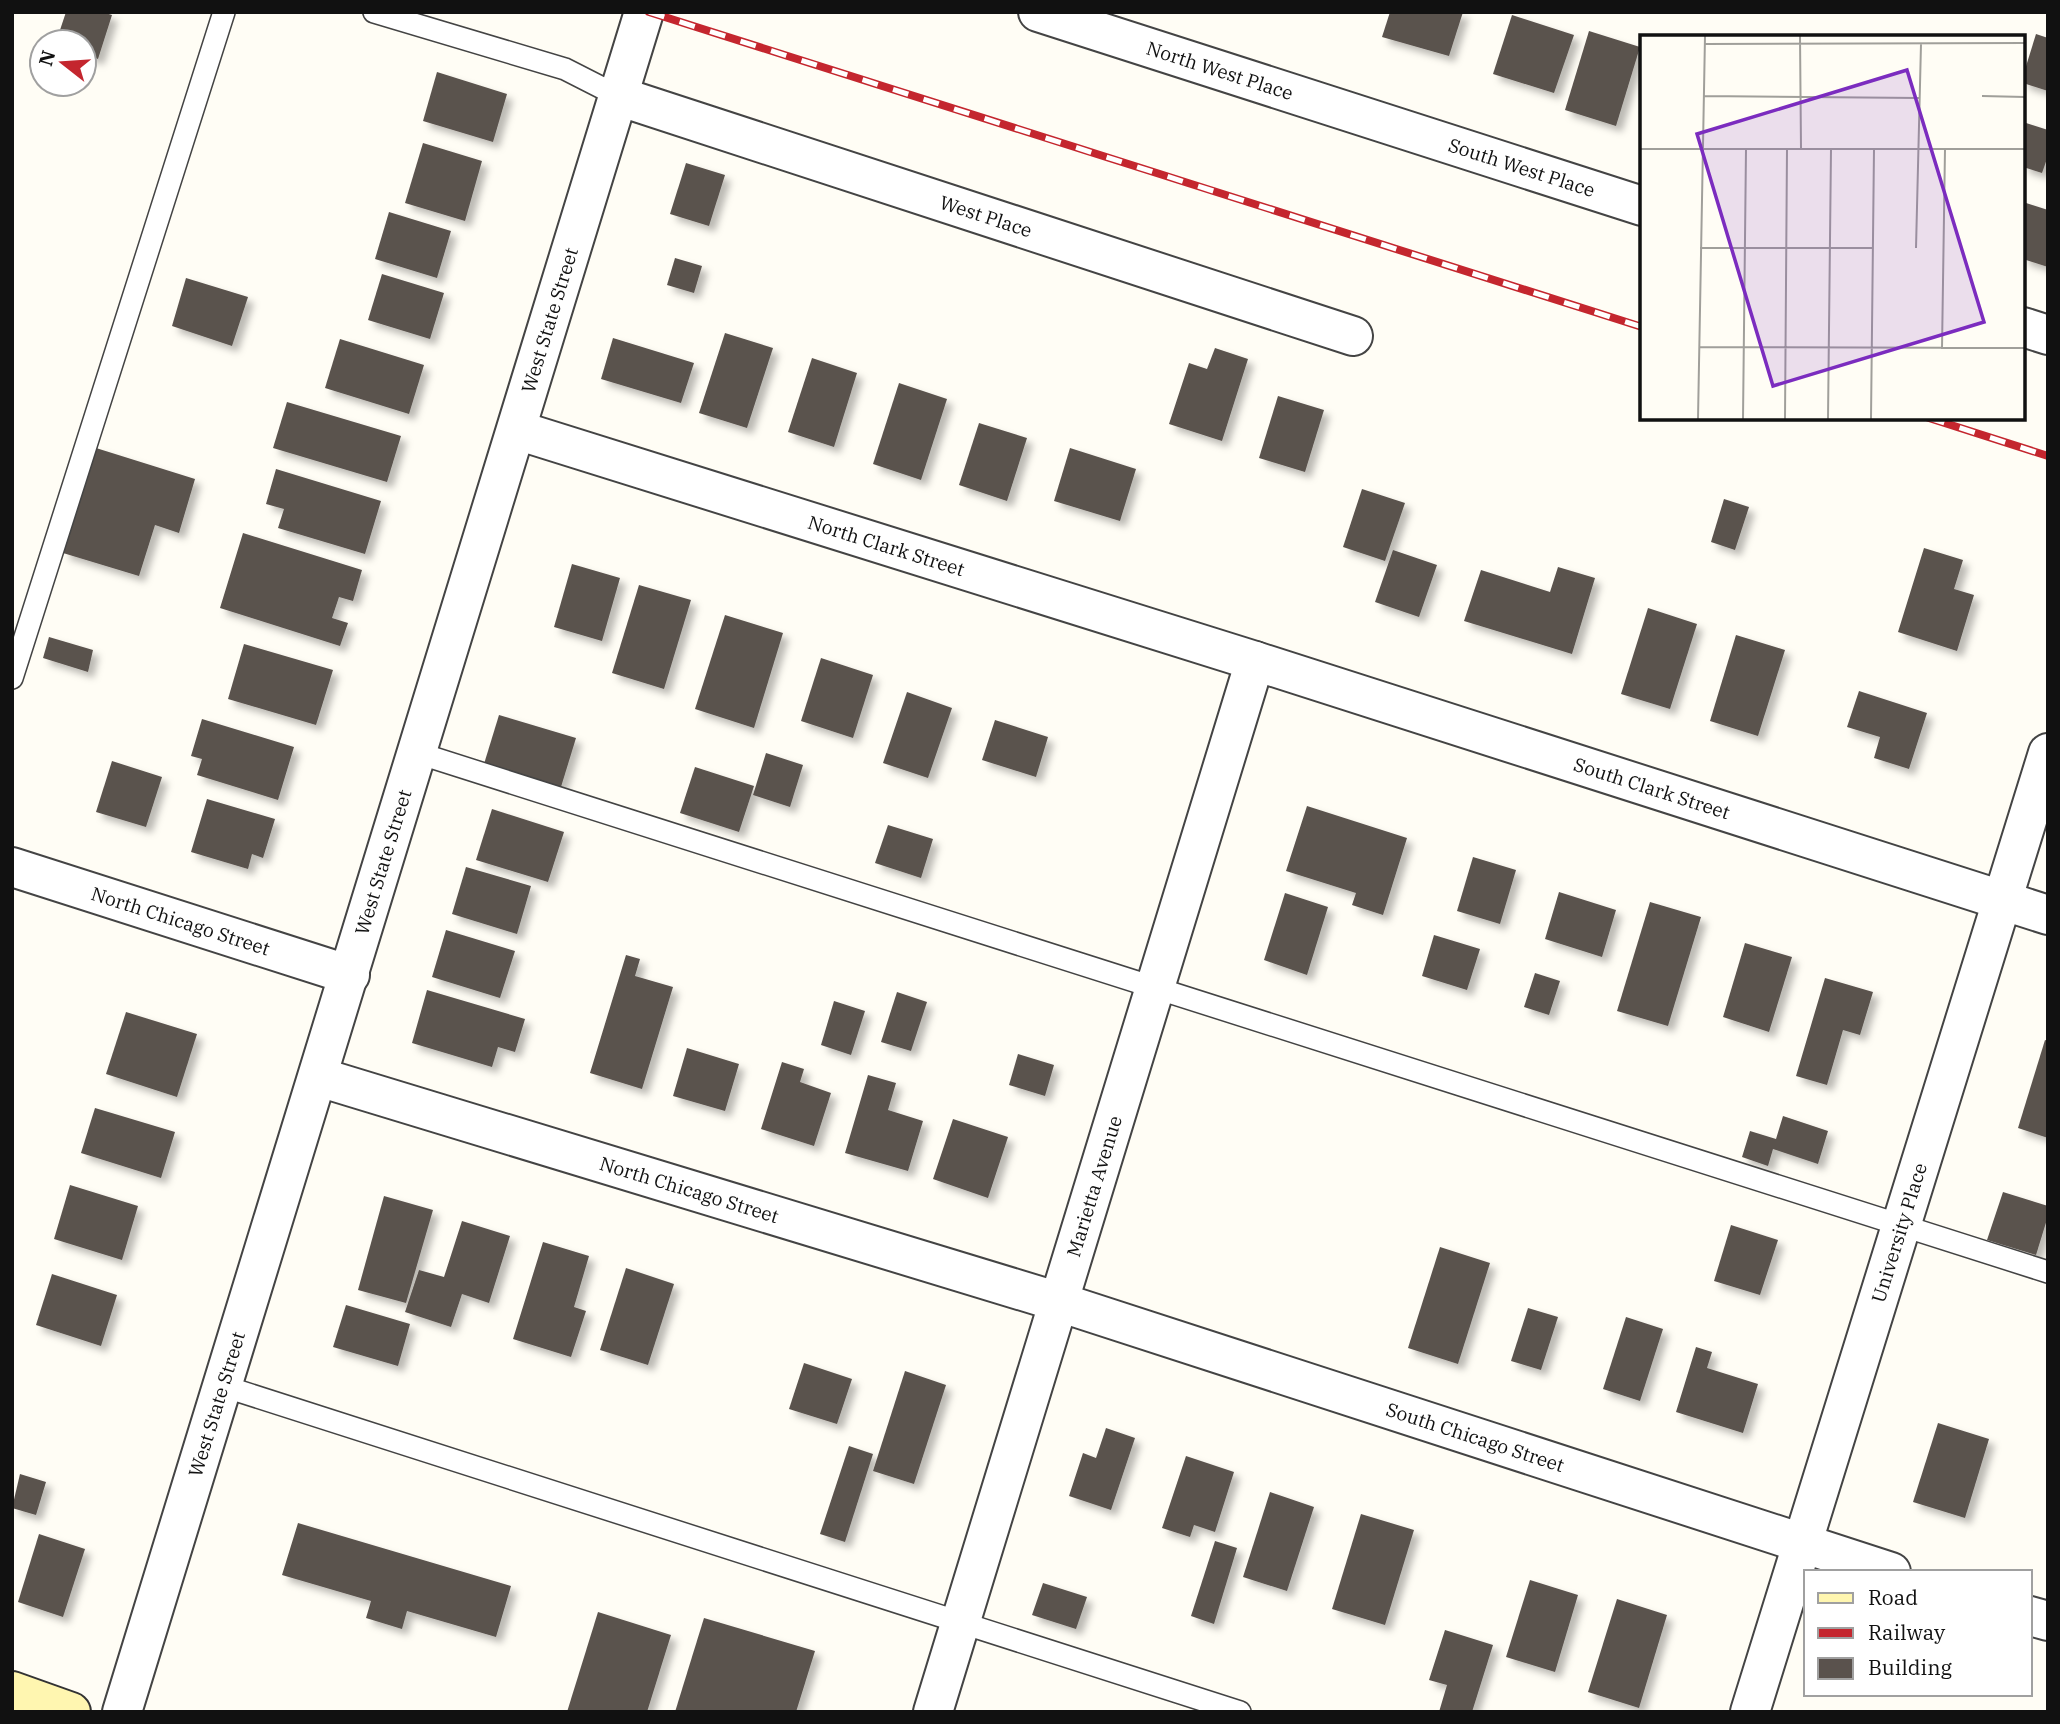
<svg xmlns="http://www.w3.org/2000/svg" width="2060" height="1724" font-family="'IBM Plex Serif',serif">
  <defs>
    <filter id="shadow"><feDropShadow dx="6" dy="6" stdDeviation="3.5" flood-color="#0004"/></filter>
  </defs>
  <rect width="100%" height="100%" fill="#fffdf5"/>
  <g fill="#5a524d" filter="url(#shadow)">
    <path d="M66 12H102L112 15 98 59 84 54V42H56Z"/>
    <path d="M1390 12H1463L1449 56 1382 37Z"/>
    <path d="M1512 15 1574 35 1554 93 1493 74Z"/>
    <path d="M1589 31 1640 47 1616 126 1565 110Z"/>
    <path d="M2036 34 2048 38V91L2023 83V76Z"/>
    <path d="M437 72 507 94 493 142 423 121Z"/>
    <path d="M2023 122 2048 130V156L2042 173 2023 167Z"/>
    <path d="M423 143 482 161 465 221 405 203Z"/>
    <path d="M686 163 725 175 709 226 670 214Z"/>
    <path d="M2023 202 2048 210V267L2023 259Z"/>
    <path d="M389 212 451 231 437 278 375 259Z"/>
    <path d="M675 258 702 266 694 293 667 285Z"/>
    <path d="M382 274 444 293 430 339 368 320Z"/>
    <path d="M186 278 248 297 232 346 172 326Z"/>
    <path d="M725 333 773 348 747 428 699 413Z"/>
    <path d="M613 338 694 363 681 403 601 379Z"/>
    <path d="M340 339 424 365 409 414 325 388Z"/>
    <path d="M1215 348 1248 359 1222 441 1169 424 1189 363 1207 369Z"/>
    <path d="M812 358 857 373 834 447 788 432Z"/>
    <path d="M899 383 947 399 921 480 873 464Z"/>
    <path d="M1278 396 1324 410 1305 472 1259 458Z"/>
    <path d="M287 402 401 436 387 482 273 448Z"/>
    <path d="M979 423 1027 438 1007 501 959 485Z"/>
    <path d="M96 448 195 479 179 533 155 525 139 576 63 553Z"/>
    <path d="M1070 448 1136 469 1120 521 1054 501Z"/>
    <path d="M276 469 381 501 365 554 278 528 284 509 266 504Z"/>
    <path d="M1362 489 1405 503 1385 561 1343 547Z"/>
    <path d="M1724 499 1749 507 1735 550 1711 542Z"/>
    <path d="M243 533 362 570 353 601 339 597 332 618 348 623 340 646 220 608Z"/>
    <path d="M1924 548 1963 560 1954 589 1974 595 1957 651 1898 632Z"/>
    <path d="M1393 550 1437 565 1419 617 1375 602Z"/>
    <path d="M572 564 620 578 602 641 554 627Z"/>
    <path d="M1558 567 1595 578 1572 654 1464 621 1481 570 1550 592Z"/>
    <path d="M639 585 691 600 664 689 612 673Z"/>
    <path d="M1648 608 1697 624 1670 709 1621 694Z"/>
    <path d="M725 615 783 633 754 728 695 709Z"/>
    <path d="M1736 635 1785 650 1758 736 1710 721Z"/>
    <path d="M49 637 93 650 88 672 43 658Z"/>
    <path d="M244 644 333 670 316 725 228 699Z"/>
    <path d="M821 658 873 675 853 738 801 721Z"/>
    <path d="M1859 691 1927 713 1909 769 1874 758 1880 737 1847 727Z"/>
    <path d="M907 692 952 708 928 778 883 763Z"/>
    <path d="M499 715 576 738 561 787 484 764Z"/>
    <path d="M202 719 294 747 278 800 197 775 202 759 191 756Z"/>
    <path d="M995 720 1048 737 1036 777 982 760Z"/>
    <path d="M766 753 803 765 790 807 753 795Z"/>
    <path d="M112 761 162 777 146 827 96 812Z"/>
    <path d="M695 767 754 786 739 832 680 813Z"/>
    <path d="M207 799 275 819 263 858 252 854 248 869 191 852Z"/>
    <path d="M1307 806 1407 838 1383 915 1352 905 1356 893 1286 871Z"/>
    <path d="M492 809 564 832 548 882 476 860Z"/>
    <path d="M888 825 933 839 921 878 875 863Z"/>
    <path d="M1473 857 1516 870 1500 924 1457 911Z"/>
    <path d="M466 867 531 886 517 934 452 914Z"/>
    <path d="M1559 892 1616 910 1602 957 1545 939Z"/>
    <path d="M1285 893 1328 907 1307 975 1264 960Z"/>
    <path d="M1650 902 1701 917 1668 1026 1617 1011Z"/>
    <path d="M446 930 515 951 500 998 432 977Z"/>
    <path d="M1434 935 1480 949 1467 990 1422 976Z"/>
    <path d="M1745 943 1792 957 1769 1032 1723 1017Z"/>
    <path d="M626 955 640 959 635 976 673 987 642 1089 590 1073Z"/>
    <path d="M1535 973 1560 981 1549 1015 1524 1007Z"/>
    <path d="M1825 978 1873 992 1860 1035 1843 1030 1827 1085 1796 1076Z"/>
    <path d="M427 990 525 1019 515 1052 498 1047 492 1067 412 1043Z"/>
    <path d="M897 992 927 1002 911 1051 881 1042Z"/>
    <path d="M834 1001 865 1011 851 1055 821 1045Z"/>
    <path d="M126 1012 197 1034 177 1097 106 1074Z"/>
    <path d="M2045 1040 2048 1041V1138L2018 1128Z"/>
    <path d="M687 1048 739 1064 725 1111 673 1096Z"/>
    <path d="M1018 1054 1054 1065 1045 1096 1009 1085Z"/>
    <path d="M782 1062 804 1069 800 1082 831 1093 814 1146 761 1129Z"/>
    <path d="M868 1075 896 1083 888 1110 923 1121 908 1171 845 1153Z"/>
    <path d="M95 1108 175 1132 161 1178 81 1153Z"/>
    <path d="M1783 1116 1828 1131 1818 1164 1773 1149 1768 1166 1742 1157 1750 1131 1776 1139Z"/>
    <path d="M953 1119 1008 1137 988 1198 933 1179Z"/>
    <path d="M70 1185 138 1206 122 1260 54 1239Z"/>
    <path d="M2003 1192 2048 1206V1216L2036 1255 1987 1240Z"/>
    <path d="M384 1196 433 1210 406 1303 358 1290Z"/>
    <path d="M462 1221 510 1236 489 1303 462 1294 451 1327 405 1312 419 1270 444 1277Z"/>
    <path d="M1731 1225 1778 1240 1760 1295 1714 1281Z"/>
    <path d="M543 1242 589 1256 574 1307 586 1311 571 1357 513 1339Z"/>
    <path d="M1440 1247 1490 1263 1458 1364 1408 1348Z"/>
    <path d="M626 1268 674 1284 648 1365 600 1350Z"/>
    <path d="M52 1274 117 1295 101 1346 36 1325Z"/>
    <path d="M346 1305 410 1324 398 1366 333 1347Z"/>
    <path d="M1528 1308 1558 1317 1541 1370 1511 1361Z"/>
    <path d="M1626 1317 1663 1329 1640 1401 1603 1389Z"/>
    <path d="M1696 1347 1712 1352 1707 1368 1758 1384 1743 1433 1676 1412Z"/>
    <path d="M804 1363 852 1379 837 1424 789 1409Z"/>
    <path d="M905 1371 946 1385 914 1484 873 1471Z"/>
    <path d="M1938 1423 1989 1439 1965 1518 1913 1502Z"/>
    <path d="M1106 1428 1135 1438 1111 1510 1069 1496 1083 1453 1096 1458Z"/>
    <path d="M849 1446 873 1454 845 1542 820 1534Z"/>
    <path d="M1186 1456 1234 1472 1215 1532 1194 1525 1190 1537 1162 1528Z"/>
    <path d="M20 1474 46 1482 36 1515 12 1508Z"/>
    <path d="M1270 1492 1314 1507 1287 1591 1243 1577Z"/>
    <path d="M1361 1514 1414 1530 1385 1625 1332 1609Z"/>
    <path d="M298 1523 511 1586 496 1637 407 1611 402 1629 366 1618 371 1601 282 1575Z"/>
    <path d="M39 1534 85 1549 63 1617 18 1602Z"/>
    <path d="M1215 1541 1237 1548 1214 1624 1191 1616Z"/>
    <path d="M1530 1580 1578 1595 1555 1672 1506 1657Z"/>
    <path d="M1043 1583 1087 1597 1076 1629 1032 1615Z"/>
    <path d="M1617 1599 1667 1615 1639 1708 1588 1692Z"/>
    <path d="M598 1612 671 1635 647 1712H567Z"/>
    <path d="M704 1618 815 1651 796 1712H675Z"/>
    <path d="M1445 1630 1493 1645 1472 1712H1439L1447 1685 1429 1680Z"/>
  </g>
  <g fill="none" stroke-linecap="round" stroke-linejoin="round">
    <g stroke="#444" stroke-width="24">
      <g id="service">
        <path d="M374 12 565 69 618 96"/>
        <path d="M12 678 224 12"/>
        <path d="M418 753 2048 1272"/>
        <path d="M223 1386 1240 1712"/>
      </g>
    </g>
    <g stroke="#444" stroke-width="42">
      <g id="minor">
        <path id="s1" d="M1038 12 1642 206"/>
        <path id="s2" d="M618 96 1353 336"/>
        <path d="M2023 327 2048 335"/>
        <path id="s3" d="M517 430 1255 661 2048 915"/>
        <path id="s4" d="M12 867 350 975"/>
        <path id="s5" d="M319 1077 1059 1302 1891 1572"/>
        <path d="M2030 1616 2048 1621"/>
        <path id="s6" d="M122 1712 644 12"/>
        <path id="s7" d="M933 1712 1255 661"/>
        <path id="s8" d="M1750 1712 2048 753"/>
      </g>
    </g>
    <g stroke="#333" stroke-width="42">
      <path id="secondary" d="M12 1691 71 1712"/>
    </g>
    <use href="#service" stroke="#fff" stroke-width="21"/>
    <use href="#minor" stroke="#fff" stroke-width="38"/>
    <use href="#secondary" stroke="#fff6b0" stroke-width="38"/>
    <g stroke="#c4262e" stroke-width="8">
      <g id="rail">
        <path d="M649 12 1642 327"/>
        <path d="M1929 418 2048 456"/>
      </g>
    </g>
    <use href="#rail" stroke="#fff" stroke-width="5" stroke-dasharray="16" stroke-linecap="butt"/>
  </g>
  <g text-anchor="middle" stroke-width="7" stroke-linejoin="round" paint-order="stroke">
    <g font-size="19" fill="#111" stroke="#fff">
      <text dy="7" stroke="none"><textPath href="#s1" startOffset="191">North West Place</textPath></text>
      <text dy="7" stroke="none"><textPath href="#s1" startOffset="508">South West Place</textPath></text>
      <text dy="7" stroke="none"><textPath href="#s2" startOffset="387">West Place</textPath></text>
      <text dy="7" stroke="none"><textPath href="#s6" startOffset="1456">West State Street</textPath></text>
      <text dy="7" stroke="none"><textPath href="#s3" startOffset="387">North Clark Street</textPath></text>
      <text dy="7" stroke="none"><textPath href="#s3" startOffset="1190">South Clark Street</textPath></text>
      <text dy="7" stroke="none"><textPath href="#s6" startOffset="889">West State Street</textPath></text>
      <text dy="7" stroke="none"><textPath href="#s4" startOffset="177">North Chicago Street</textPath></text>
      <text dy="7" stroke="none"><textPath href="#s7" startOffset="550">Marietta Avenue</textPath></text>
      <text dy="7" stroke="none"><textPath href="#s5" startOffset="387">North Chicago Street</textPath></text>
      <text dy="7" stroke="none"><textPath href="#s8" startOffset="502">University Place</textPath></text>
      <text dy="7" stroke="none"><textPath href="#s6" startOffset="322">West State Street</textPath></text>
      <text dy="7" stroke="none"><textPath href="#s5" startOffset="1211">South Chicago Street</textPath></text>
    </g>
  </g>
  <g transform="translate(1640 35)">
    <rect width="385" height="385" fill="#fffdf5"/>
    <path fill="none" stroke="#a09f9a" stroke-width="2" d="M160 1 161 114M65 9 385 8M63 61 279 63M342 61 385 62M0 114H61M61 114H385M60 213H233M276 213 281 9M59 312 385 313M302 314 305 114M58 384 65 1M103 384 106 114M145 384 147 114M188 384 191 114M231 384 234 114"/>
    <path fill="#7b2cbf" fill-opacity="0.15" stroke="#7b2cbf" stroke-width="3.5" d="M267 35 344 287 133 351 57 99Z"/>
    <rect width="385" height="385" fill="none" stroke="#111" stroke-width="3.5"/>
  </g>
  <rect width="2060" height="1724" fill="none" stroke="#111111" stroke-width="28"/>
  <rect x="1804" y="1570" width="228" height="126" fill="#ffffff" stroke="#a0a0a0" stroke-width="2"/>
  <rect x="1818" y="1593" width="35" height="10" fill="#fff6b0" stroke="#a0a0a0" stroke-width="2"/>
  <text x="1868" y="1605" font-size="21" fill="#111111">Road</text>
  <rect x="1818" y="1628" width="35" height="10" fill="#c4262e" stroke="#a0a0a0" stroke-width="2"/>
  <text x="1868" y="1640" font-size="21" fill="#111111">Railway</text>
  <rect x="1818" y="1658" width="35" height="21" fill="#5a524d" stroke="#a0a0a0" stroke-width="2"/>
  <text x="1868" y="1675" font-size="21" fill="#111111">Building</text>
  <g transform="translate(63 63) rotate(287)"><circle r="33" fill="#ffffff" stroke="#a0a0a0" stroke-width="2"/>
  <path d="M0-5L12 26L0 18L-12 26Z" fill="#c4262e"/>
  <text y="-10" font-size="19" font-weight="bold" text-anchor="middle" fill="#111111">N</text>
  </g>
</svg>
